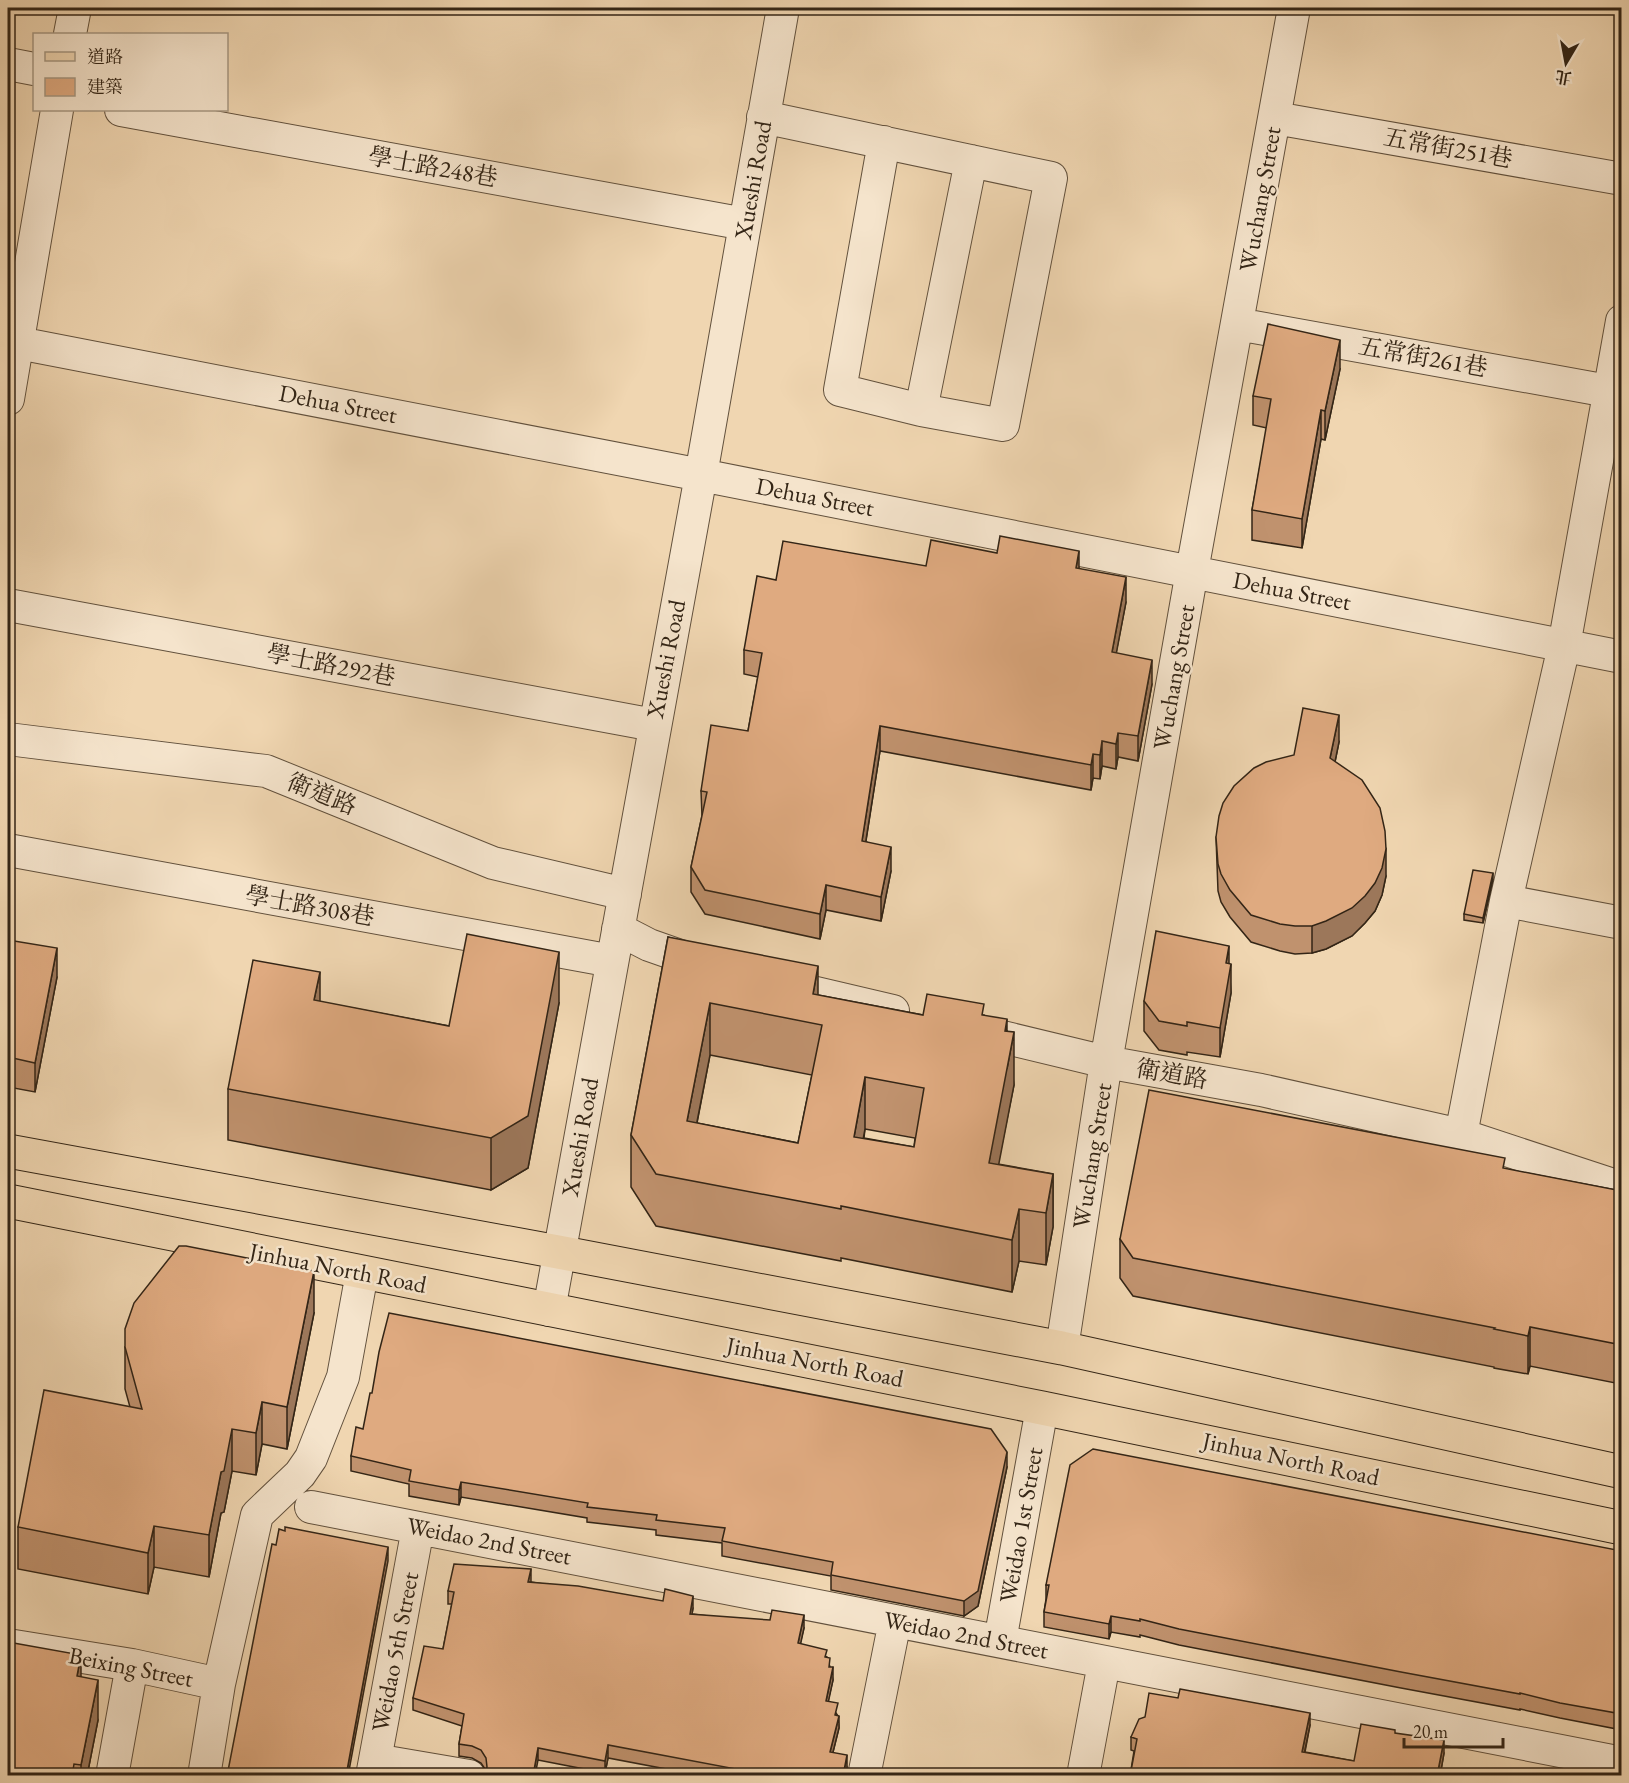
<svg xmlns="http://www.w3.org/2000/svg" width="1629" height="1783" font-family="'EB Garamond','Noto Serif TC',serif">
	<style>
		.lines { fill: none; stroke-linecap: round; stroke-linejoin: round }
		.minor-casing { stroke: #62513d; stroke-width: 34 }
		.major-casing { stroke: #332516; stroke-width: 35 }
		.minor { stroke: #f5e4cc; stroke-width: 32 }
		.major { stroke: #f0d6b1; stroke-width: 33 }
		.wall { fill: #c0926e; stroke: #332516; stroke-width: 1.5; fill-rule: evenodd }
		.shaded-wall { fill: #9c775a; stroke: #332516; stroke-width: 1.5 }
		.building { fill: #dfaa80; stroke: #332516; stroke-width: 1.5; fill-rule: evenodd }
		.labels { text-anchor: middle; stroke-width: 5; stroke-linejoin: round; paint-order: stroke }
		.street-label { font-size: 24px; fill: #332516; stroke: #f5e4cc }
	</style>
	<rect width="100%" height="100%" fill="#f0d6b1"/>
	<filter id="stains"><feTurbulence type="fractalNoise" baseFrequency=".00333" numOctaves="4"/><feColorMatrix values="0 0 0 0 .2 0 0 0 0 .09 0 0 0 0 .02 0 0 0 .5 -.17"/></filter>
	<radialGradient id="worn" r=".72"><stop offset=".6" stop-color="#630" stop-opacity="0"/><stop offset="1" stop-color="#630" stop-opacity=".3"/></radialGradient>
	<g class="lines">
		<defs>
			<path id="minor" d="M 70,34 L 75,8
				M 8,64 L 34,69
				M 121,110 L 745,224
				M 763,117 L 1051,178 L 1003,425 L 921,410 L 971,161
				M 1275,118 L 1622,179
				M 884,142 L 840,390 L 921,410
				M 1237,324 L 1608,391
				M 8,341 L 701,475 L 1622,657
				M 8,399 L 57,110
				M 8,605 L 654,725
				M 8,739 L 266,771 L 493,863 L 625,894
				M 8,850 L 612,961
				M 1506,901 L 1622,923
				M 618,929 L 649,945 L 706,965
				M 778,984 L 893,1011
				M 973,1030 L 1106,1062 L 1261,1090 L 1461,1135 L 1622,1188
				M 1461,1135 L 1506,901 L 1564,646 L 1622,321
				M 549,1310 L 701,475 L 783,8
				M 1062,1348 L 1106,1062 L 1192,571 L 1294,8
				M 311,1507 L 1622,1763
				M 1000,1641 L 1042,1408
				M 8,1645 L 132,1665 L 219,1684
				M 375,1760 L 469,1776
				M 112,1776 L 132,1665
				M 204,1776 L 219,1684 L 257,1515 L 300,1474 L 311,1458 L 343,1377 L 362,1273
				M 372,1776 L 418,1528
				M 864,1776 L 895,1621
				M 1083,1776 L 1104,1663"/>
			<path id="major" d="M 8,1151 L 558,1252 L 1062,1348 L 1622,1472
				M 8,1201 L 1042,1408 L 1622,1528"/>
		</defs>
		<use href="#minor" class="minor-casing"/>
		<use href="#major" class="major-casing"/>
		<use href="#minor" class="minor"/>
		<use href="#major" class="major"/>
	</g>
	<path class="wall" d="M 1340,369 L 1325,440 L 1321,439 L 1302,548 L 1252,540 L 1252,510 L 1267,428 L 1253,425 L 1253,396 Z
		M 926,566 L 1079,568 L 1126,602 L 1116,653 L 1152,684 L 1138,761 L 1118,757 L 1116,769 L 1102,766 L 1100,779 L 1093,778 L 1091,790 L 880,751 L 866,841 L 891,871 L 881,921 L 826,910 L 820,939 L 705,914 L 691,892 L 691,867 L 702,816 L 701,791 L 748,731 L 758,677 L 744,674 L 744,650 L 776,580 Z
		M 1339,742 L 1335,762 L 1386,876 L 1382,895 L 1375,911 L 1365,923 L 1352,936 L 1326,949 L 1312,953 L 1295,954 L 1280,951 L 1251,942 L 1230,917 L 1221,902 L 1218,891 L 1216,837 Z
		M 1493,879 L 1483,923 L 1464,920 L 1464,914 Z
		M 668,937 L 818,995 L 923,1015 L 984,1015 L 1007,1031 L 1014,1085 L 998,1164 L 1053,1174 L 1053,1227 L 1046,1265 L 1019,1261 L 1012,1292 L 841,1258 L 841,1261 L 656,1226 L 631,1187 L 631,1135 ZM 710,1055 L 812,1075 L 798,1143 L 697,1123 ZM 865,1129 L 915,1138 L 914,1147 L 864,1138 Z
		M 8,940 L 57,977 L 35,1092 L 8,1087 Z
		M 1229,964 L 1231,993 L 1220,1057 L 1187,1052 L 1187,1055 L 1159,1050 L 1144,1031 L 1144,1001 Z
		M 320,1002 L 449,1026 L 559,1003 L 528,1168 L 491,1190 L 228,1140 L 228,1089 Z
		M 1505,1169 L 1622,1191 L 1622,1393 L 1621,1393 L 1621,1384 L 1530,1366 L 1528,1374 L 1494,1368 L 1494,1367 L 1133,1296 L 1120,1278 L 1120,1239 Z
		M 314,1313 L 287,1449 L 262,1444 L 256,1475 L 232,1471 L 224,1512 L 221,1513 L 209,1577 L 154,1567 L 148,1594 L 18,1569 L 18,1527 L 130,1407 L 125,1389 L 125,1347 Z
		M 363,1429 L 1007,1467 L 978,1606 L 964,1616 L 831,1590 L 831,1576 L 722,1556 L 722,1543 L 656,1535 L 656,1530 L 587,1522 L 587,1518 L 461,1497 L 459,1505 L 409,1496 L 409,1484 L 351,1471 L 351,1456 Z
		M 1622,1551 L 1622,1730 L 1560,1718 L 1520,1709 L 1520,1710 L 1401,1688 L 1179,1645 L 1140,1635 L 1140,1637 L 1111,1632 L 1109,1639 L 1044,1627 L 1044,1612 L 1046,1599 L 1046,1585 Z
		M 531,1582 L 693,1608 L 692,1614 L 804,1628 L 800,1644 L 827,1657 L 830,1667 L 833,1680 L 828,1701 L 838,1716 L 839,1728 L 833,1752 L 847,1767 L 846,1776 L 703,1776 L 608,1758 L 605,1773 L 538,1760 L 485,1769 L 481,1763 L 472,1758 L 459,1756 L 459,1744 L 462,1726 L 413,1710 L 413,1698 L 443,1649 L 452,1604 L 448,1604 L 448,1591 Z
		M 81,1677 L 98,1720 L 87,1776 L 8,1776 Z
		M 1310,1725 L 1305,1752 L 1354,1761 L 1395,1733 L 1444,1753 L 1440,1776 L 1130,1776 L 1134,1751 L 1131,1750 L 1131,1737 Z"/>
	<path class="shaded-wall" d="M 1340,340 L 1340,369 L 1325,440 L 1325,411 Z
		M 1321,410 L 1321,439 L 1302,548 L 1302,519 Z
		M 1079,551 L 1079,576 L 1076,568 Z
		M 1126,577 L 1126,602 L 1112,676 L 1112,652 Z
		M 1152,660 L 1152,684 L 1138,761 L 1138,736 Z
		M 1339,715 L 1339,742 L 1330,786 L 1330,758 Z
		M 880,726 L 880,751 L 862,865 L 862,841 Z
		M 1118,733 L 1118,757 L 1116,769 L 1116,744 Z
		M 1102,741 L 1102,766 L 1100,779 L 1100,755 Z
		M 1093,754 L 1093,778 L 1091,790 L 1091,765 Z
		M 891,847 L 891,871 L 881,921 L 881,897 Z
		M 1386,849 L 1386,876 L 1382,895 L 1375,911 L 1365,923 L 1352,936 L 1326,949 L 1312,953 L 1312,926 Z
		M 1493,873 L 1493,879 L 1483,923 L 1483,918 Z
		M 826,885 L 826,910 L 820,939 L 820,914 Z
		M 1229,946 L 1229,972 L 1231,964 L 1231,993 L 1220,1057 L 1220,1028 L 1226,963 Z
		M 57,948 L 57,977 L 35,1092 L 35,1063 Z
		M 559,952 L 559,1003 L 528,1168 L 491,1190 L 491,1138 Z
		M 818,966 L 818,1018 L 813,994 Z
		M 320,972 L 320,1024 L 314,1000 Z
		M 710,1003 L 710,1055 L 687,1173 L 687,1121 Z
		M 1007,1019 L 1007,1069 L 1014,1032 L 1014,1085 L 989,1215 L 989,1163 Z
		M 865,1077 L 865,1129 L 854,1189 L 854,1137 Z
		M 1053,1174 L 1053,1227 L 1046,1265 L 1046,1213 Z
		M 1019,1209 L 1019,1261 L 1012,1292 L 1012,1240 Z
		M 314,1271 L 314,1313 L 287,1449 L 287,1407 Z
		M 1530,1327 L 1530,1366 L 1528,1374 L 1528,1336 Z
		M 262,1402 L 262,1444 L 256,1475 L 256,1433 Z
		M 232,1429 L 232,1471 L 224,1512 L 221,1513 L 209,1577 L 209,1535 L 221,1472 Z
		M 1007,1452 L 1007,1467 L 978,1606 L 964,1616 L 964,1601 Z
		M 461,1482 L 461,1497 L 459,1505 L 459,1490 Z
		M 154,1526 L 154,1567 L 148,1594 L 148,1553 Z
		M 388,1547 L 388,1561 L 348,1776 L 346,1776 Z
		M 531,1569 L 531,1582 L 528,1582 Z
		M 693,1596 L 693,1608 L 690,1626 L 690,1614 Z
		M 804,1615 L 804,1628 L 798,1656 L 798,1643 Z
		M 1111,1616 L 1111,1632 L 1109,1639 L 1109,1624 Z
		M 81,1655 L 81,1695 L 77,1676 Z
		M 833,1667 L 833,1680 L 826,1713 L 826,1701 Z
		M 98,1680 L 98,1720 L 87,1776 L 81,1776 L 81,1765 Z
		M 1310,1713 L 1310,1725 L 1302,1764 L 1302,1752 Z
		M 839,1716 L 839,1728 L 830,1764 L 830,1752 Z
		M 1444,1740 L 1444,1753 L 1440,1776 L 1437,1776 Z
		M 608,1745 L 608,1758 L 605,1773 L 605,1761 Z
		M 538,1748 L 538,1760 L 535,1776 L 533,1776 Z
		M 847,1755 L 847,1767 L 846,1776 L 843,1776 Z"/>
	<path class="building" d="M 1268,324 L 1340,340 L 1325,411 L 1321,410 L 1302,519 L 1252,510 L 1271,399 L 1253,396 Z
		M 1000,536 L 1079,551 L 1076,568 L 1126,577 L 1112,652 L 1152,660 L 1138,736 L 1118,733 L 1116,744 L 1102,741 L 1100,755 L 1093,754 L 1091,765 L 880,726 L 862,841 L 891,847 L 881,897 L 826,885 L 820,914 L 705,890 L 691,867 L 707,792 L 701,791 L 711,725 L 748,731 L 762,653 L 744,650 L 757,576 L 776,580 L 783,541 L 926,566 L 931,540 L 997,553 Z
		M 1303,708 L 1339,715 L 1330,758 L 1362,780 L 1380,808 L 1385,831 L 1386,849 L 1382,868 L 1375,883 L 1365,896 L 1352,908 L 1326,921 L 1312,926 L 1295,926 L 1280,924 L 1251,915 L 1230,890 L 1221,874 L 1218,864 L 1216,837 L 1219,816 L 1223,803 L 1234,786 L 1254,768 L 1266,762 L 1294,755 Z
		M 1473,870 L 1493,873 L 1483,918 L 1464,914 Z
		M 1156,931 L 1229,946 L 1226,963 L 1231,964 L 1220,1028 L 1187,1022 L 1187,1026 L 1159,1021 L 1144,1001 Z
		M 467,934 L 559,952 L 528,1116 L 491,1138 L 228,1089 L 253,960 L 320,972 L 314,1000 L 449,1026 Z
		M 668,937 L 818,966 L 813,994 L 923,1015 L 927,994 L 984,1004 L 982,1015 L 1007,1019 L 1005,1031 L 1014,1032 L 989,1163 L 1053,1174 L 1046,1213 L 1019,1209 L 1012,1240 L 841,1206 L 841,1209 L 656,1174 L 631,1135 ZM 710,1003 L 822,1025 L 798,1143 L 687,1121 ZM 865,1077 L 924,1088 L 914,1147 L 854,1137 Z
		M 8,940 L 57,948 L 35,1063 L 8,1057 Z
		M 1149,1090 L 1505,1158 L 1503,1168 L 1622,1191 L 1622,1345 L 1530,1327 L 1528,1336 L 1494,1329 L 1495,1328 L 1133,1258 L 1120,1239 Z
		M 179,1246 L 186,1246 L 314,1271 L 287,1407 L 262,1402 L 256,1433 L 232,1429 L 224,1471 L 221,1472 L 209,1535 L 154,1526 L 148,1553 L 18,1527 L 44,1390 L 142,1409 L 125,1347 L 125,1329 L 134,1303 Z
		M 389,1313 L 991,1429 L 1007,1452 L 978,1591 L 964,1601 L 831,1575 L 833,1562 L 722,1541 L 725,1528 L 656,1520 L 657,1515 L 587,1507 L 588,1503 L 461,1482 L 459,1490 L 409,1481 L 411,1470 L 351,1456 L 356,1427 L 363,1429 L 370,1393 L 372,1393 L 379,1352 Z
		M 1093,1449 L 1622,1551 L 1622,1714 L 1560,1703 L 1520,1693 L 1520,1694 L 1401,1672 L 1179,1629 L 1140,1619 L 1140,1621 L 1111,1616 L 1109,1624 L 1044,1612 L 1049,1585 L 1046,1585 L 1070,1465 Z
		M 285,1527 L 388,1547 L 346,1776 L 227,1776 L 272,1544 L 276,1545 L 279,1529 L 285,1531 Z
		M 454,1564 L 531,1569 L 528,1582 L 578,1586 L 663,1601 L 665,1589 L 693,1596 L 690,1614 L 770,1620 L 772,1610 L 804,1615 L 798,1643 L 827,1650 L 825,1657 L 830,1658 L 829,1667 L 833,1667 L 826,1701 L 838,1703 L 835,1715 L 839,1716 L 830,1752 L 847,1755 L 843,1776 L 735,1776 L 736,1769 L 608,1745 L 605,1761 L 538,1748 L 533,1776 L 482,1776 L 487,1767 L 486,1758 L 481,1750 L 472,1746 L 459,1744 L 464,1714 L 413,1698 L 424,1646 L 443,1649 L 454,1592 L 448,1591 Z
		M 8,1642 L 81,1655 L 77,1676 L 98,1680 L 81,1765 L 74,1764 L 72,1776 L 8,1776 Z
		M 1180,1689 L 1310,1713 L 1302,1752 L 1354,1761 L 1361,1724 L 1395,1730 L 1395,1733 L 1444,1740 L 1437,1776 L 1130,1776 L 1137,1739 L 1131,1737 L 1139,1719 L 1145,1717 L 1149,1693 L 1178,1698 Z"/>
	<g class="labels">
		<g class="street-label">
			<text transform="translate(1448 148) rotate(10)" y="8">五常街251巷</text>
			<text transform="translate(433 167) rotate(10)" y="8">學士路248巷</text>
			<text transform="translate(753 180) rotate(-80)" y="8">Xueshi Road</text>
			<text transform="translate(1260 199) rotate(-80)" y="8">Wuchang Street</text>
			<text transform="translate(1423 357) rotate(10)" y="8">五常街261巷</text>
			<text transform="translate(338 404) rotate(11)" y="8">Dehua Street</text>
			<text transform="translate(815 497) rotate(11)" y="8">Dehua Street</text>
			<text transform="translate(1292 591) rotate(11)" y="8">Dehua Street</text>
			<text transform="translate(666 659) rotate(-79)" y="8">Xueshi Road</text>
			<text transform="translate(331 665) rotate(11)" y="8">學士路292巷</text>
			<text transform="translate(1174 677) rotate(-80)" y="8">Wuchang Street</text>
			<text transform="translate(322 794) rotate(22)" y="8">衛道路</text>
			<text transform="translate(310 906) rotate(10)" y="8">學士路308巷</text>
			<text transform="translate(1172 1074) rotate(10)" y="8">衛道路</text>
			<text transform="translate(580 1137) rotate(-80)" y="8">Xueshi Road</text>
			<text transform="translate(1092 1156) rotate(-81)" y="8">Wuchang Street</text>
			<text transform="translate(338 1268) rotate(11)" y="8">Jinhua North Road</text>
			<text transform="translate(815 1362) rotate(11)" y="8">Jinhua North Road</text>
			<text transform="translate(1291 1459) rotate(12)" y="8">Jinhua North Road</text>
			<text transform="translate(1021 1525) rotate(-80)" y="8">Weidao 1st Street</text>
			<text transform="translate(489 1541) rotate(11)" y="8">Weidao 2nd Street</text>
			<text transform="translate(966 1635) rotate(11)" y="8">Weidao 2nd Street</text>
			<text transform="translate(395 1652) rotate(-79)" y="8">Weidao 5th Street</text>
			<text transform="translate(131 1667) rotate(11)" y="8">Beixing Street</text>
		</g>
	</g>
	<rect width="1629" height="1783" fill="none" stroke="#f0d6b1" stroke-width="30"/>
	<rect x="9" y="9" width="1611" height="1765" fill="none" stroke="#332516" stroke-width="3"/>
	<rect x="15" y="15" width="1599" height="1753" fill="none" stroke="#332516" stroke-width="1.5"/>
	<rect x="33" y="33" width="195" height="78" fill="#f5e4cc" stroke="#a79883" stroke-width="1.5"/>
	<rect x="45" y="52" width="30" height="9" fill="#f0d6b1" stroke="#a79883" stroke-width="1.5"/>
	<text x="87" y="63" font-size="18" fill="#332516">道路</text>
	<rect x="45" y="78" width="30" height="18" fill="#dfaa80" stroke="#a79883" stroke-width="1.5"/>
	<text x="87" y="93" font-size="18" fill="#332516">建築</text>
	<g transform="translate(1566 63) rotate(190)" stroke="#f5e4cc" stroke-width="4.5" paint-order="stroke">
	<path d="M0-4.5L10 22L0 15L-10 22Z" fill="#332516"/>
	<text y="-9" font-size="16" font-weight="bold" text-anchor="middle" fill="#332516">北</text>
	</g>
	<path d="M1404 1738v9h99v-9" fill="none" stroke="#332516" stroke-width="3"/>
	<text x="1413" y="1738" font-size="18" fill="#332516" stroke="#f5e4cc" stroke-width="4.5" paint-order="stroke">20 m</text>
	<rect width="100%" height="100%" filter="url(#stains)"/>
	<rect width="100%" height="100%" fill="url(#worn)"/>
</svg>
